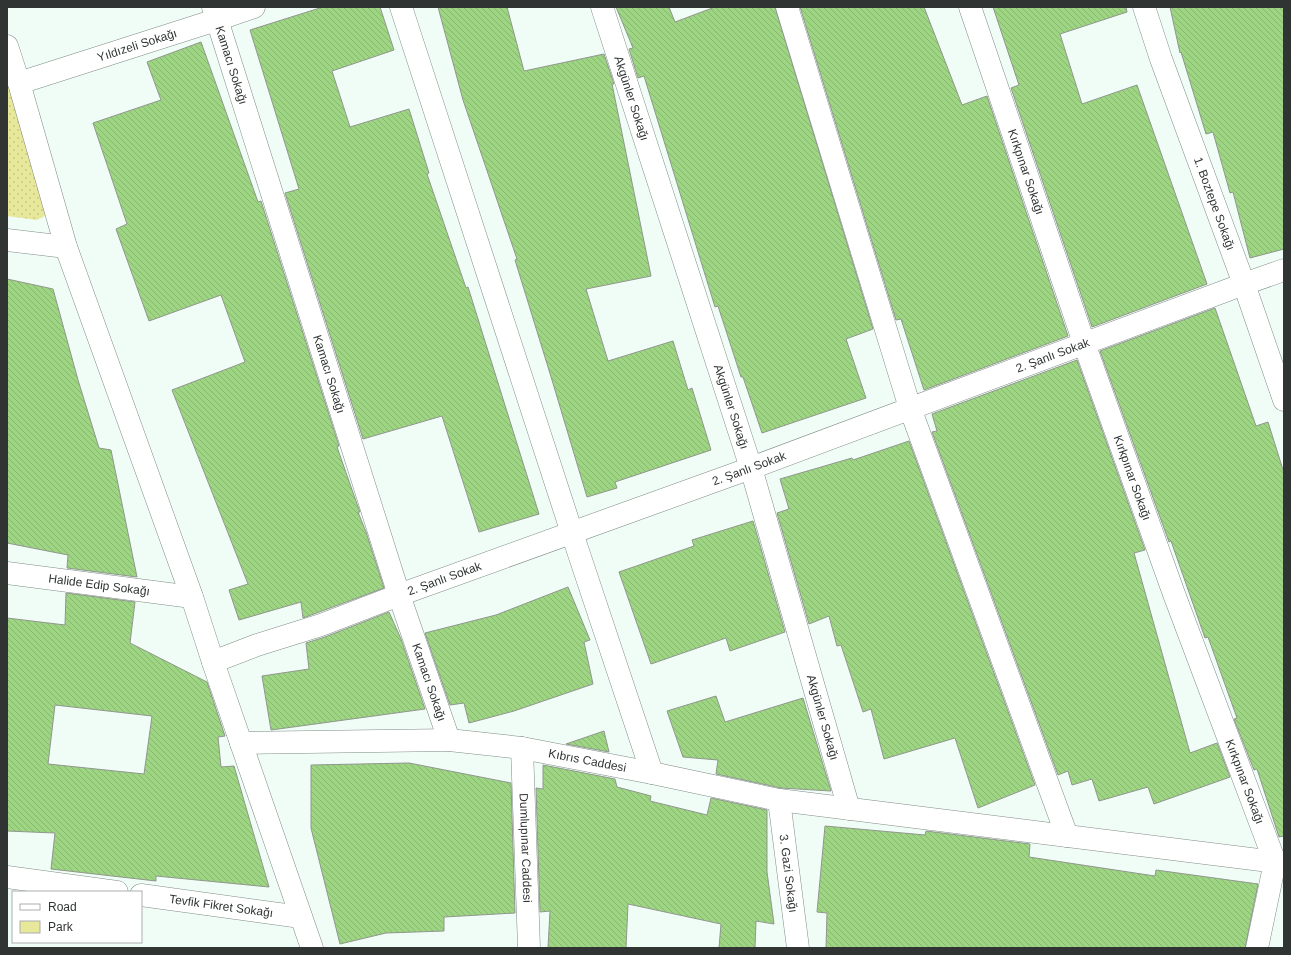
<svg xmlns="http://www.w3.org/2000/svg" width="1291" height="955" font-family="Helvetica,sans-serif">
	<style>
		.green { fill: url(#green-dots) }
		.building { fill: url(#building-back-hatch); stroke: #90978d; fill-rule: evenodd }
		.lines { fill: none; stroke-linecap: round; stroke-linejoin: round }
		.minor-casing { stroke: #818d87; stroke-width: 23 }
		.minor { stroke: #fff; stroke-width: 22 }
		.labels { text-anchor: middle; stroke-width: 4; stroke-linejoin: round; paint-order: stroke }
		.street-label { font-size: 12px; fill: #303533; stroke: #fff }
	</style>
	<defs>
		<pattern id="green-dots" width="8" height="8" patternUnits="userSpaceOnUse"><rect width="8" height="8" fill="#e8e89a"/><path d="M2 2h.1M6 6h.1" fill="none" stroke="#c7c885" stroke-width="1.8" stroke-linecap="round"/></pattern>
		<pattern id="building-back-hatch" width="6" height="6" patternUnits="userSpaceOnUse"><rect width="6" height="6" fill="#9dd582"/><path d="M-1 5l2 2M0 0l6 6M5-1l2 2" fill="none" stroke="#88b771"/></pattern>
	</defs>
	<rect width="100%" height="100%" fill="#f0fcf6"/>
	<path class="green" d="M 7,83 L 52,212 L 37,220 L 7,216 Z"/>
	<path class="building" d="M 323,7 L 380,7 L 394,50 L 332,71 L 350,127 L 409,109 L 429,173 L 427,174 L 466,288 L 468,287 L 539,514 L 479,532 L 442,416 L 363,439 L 285,193 L 299,189 L 250,30 Z
		M 438,7 L 507,7 L 524,71 L 604,54 L 614,84 L 612,84 L 651,276 L 586,289 L 608,361 L 673,341 L 688,390 L 692,388 L 711,450 L 615,482 L 617,488 L 587,497 L 552,380 L 515,260 L 517,259 L 463,100 Z
		M 616,7 L 669,7 L 675,22 L 715,7 L 775,7 L 873,329 L 846,339 L 866,398 L 762,433 L 743,377 L 741,377 L 718,306 L 715,307 L 644,76 L 638,78 L 629,49 L 633,48 Z
		M 800,7 L 924,7 L 962,105 L 987,96 L 1068,336 L 924,390 L 901,319 L 896,320 Z
		M 993,7 L 1126,7 L 1127,12 L 1060,34 L 1082,104 L 1137,85 L 1207,284 L 1092,327 L 1011,88 L 1019,85 Z
		M 1170,7 L 1284,7 L 1284,249 L 1250,258 L 1233,192 L 1230,193 L 1213,132 L 1206,134 L 1181,52 L 1180,53 Z
		M 201,42 L 258,202 L 261,201 L 339,446 L 337,447 L 357,504 L 360,512 L 358,512 L 366,532 L 384,588 L 303,618 L 301,602 L 239,620 L 229,590 L 248,584 L 172,390 L 245,362 L 221,295 L 149,321 L 116,229 L 127,224 L 93,123 L 161,100 L 147,62 Z
		M 7,279 L 53,289 L 78,380 L 99,448 L 111,450 L 137,577 L 67,568 L 68,555 L 7,543 Z
		M 1215,308 L 1256,426 L 1268,422 L 1284,473 L 1284,836 L 1279,837 L 1257,769 L 1254,770 L 1234,719 L 1237,718 L 1208,637 L 1205,638 L 1171,541 L 1169,542 L 1100,351 Z
		M 1077,360 L 1145,550 L 1134,553 L 1190,753 L 1217,743 L 1230,777 L 1154,804 L 1148,787 L 1099,801 L 1092,779 L 1072,785 L 1068,771 L 1058,775 L 932,432 L 937,431 L 932,414 Z
		M 909,441 L 1035,785 L 978,808 L 955,738 L 884,759 L 871,709 L 863,712 L 841,645 L 837,646 L 829,616 L 809,624 L 777,513 L 789,509 L 780,479 L 852,458 L 853,460 Z
		M 753,521 L 785,632 L 730,651 L 726,638 L 651,664 L 619,572 L 694,546 L 692,540 Z
		M 568,587 L 590,640 L 584,642 L 593,684 L 514,711 L 469,723 L 464,703 L 450,705 L 425,633 L 496,615 Z
		M 66,593 L 135,602 L 130,643 L 207,682 L 225,736 L 218,737 L 221,767 L 234,766 L 269,887 L 156,876 L 156,881 L 51,869 L 55,833 L 7,831 L 7,618 L 65,625 ZM 55,705 L 152,716 L 144,774 L 48,764 Z
		M 389,612 L 401,639 L 425,709 L 271,730 L 262,676 L 309,669 L 306,643 L 325,637 Z
		M 716,696 L 725,722 L 803,698 L 831,791 L 781,788 L 716,774 L 718,760 L 683,757 L 667,711 Z
		M 604,731 L 609,752 L 566,744 Z
		M 409,763 L 511,783 L 515,913 L 444,917 L 444,931 L 386,933 L 340,944 L 311,828 L 311,765 Z
		M 543,765 L 615,779 L 617,787 L 651,796 L 650,801 L 707,815 L 711,798 L 767,810 L 767,872 L 774,924 L 756,921 L 755,948 L 719,948 L 721,924 L 628,904 L 626,948 L 548,948 L 550,911 L 540,912 L 536,788 L 543,789 Z
		M 825,826 L 925,835 L 926,831 L 1030,844 L 1029,857 L 1155,876 L 1156,870 L 1258,884 L 1245,948 L 826,948 L 827,913 L 817,912 Z"/>
	<g class="lines">
		<defs>
			<g id="minor">
				<path id="s1" d="M 213,7 L 399,595 L 449,740"/>
				<path d="M 401,7 L 572,533 L 652,773"/>
				<path id="s2" d="M 602,7 L 751,468 L 849,809"/>
				<path d="M 787,7 L 910,408 L 1067,836"/>
				<path id="s3" d="M 970,7 L 1084,343 L 1174,594 L 1275,862 L 1257,948"/>
				<path id="s4" d="M 1144,7 L 1161,59 L 1244,284 L 1284,400"/>
				<path d="M 7,46 L 19,83 L 66,247 L 192,597 L 213,662 L 312,948"/>
				<path id="s5" d="M 19,83 L 216,20 L 254,7"/>
				<path d="M 7,240 L 66,247"/>
				<path id="s6" d="M 7,573 L 192,597"/>
				<path id="s7" d="M 213,662 L 257,645 L 321,625 L 399,595 L 751,468 L 1244,284 L 1284,270"/>
				<path id="s8" d="M 241,743 L 449,740 L 522,748 L 652,773 L 779,800 L 1284,863"/>
				<path id="s9" d="M 522,748 L 529,948"/>
				<path id="s10" d="M 779,800 L 798,948"/>
				<path d="M 7,877 L 117,892"/>
				<path id="s11" d="M 141,895 L 301,917"/>
			</g>
		</defs>
		<use href="#minor" class="minor-casing"/>
		<use href="#minor" class="minor"/>
	</g>
	<g class="labels">
		<g class="street-label">
			<text dy="4" stroke="none"><textPath href="#s5" startOffset="124">Yıldızeli Sokağı</textPath></text>
			<text dy="4" stroke="none"><textPath href="#s1" startOffset="61">Kamacı Sokağı</textPath></text>
			<text dy="4" stroke="none"><textPath href="#s2" startOffset="96">Akgünler Sokağı</textPath></text>
			<text dy="4" stroke="none"><textPath href="#s3" startOffset="174">Kırkpınar Sokağı</textPath></text>
			<text dy="4" stroke="none"><textPath href="#s4" startOffset="209">1. Boztepe Sokağı</textPath></text>
			<text dy="4" stroke="none"><textPath href="#s7" startOffset="894">2. Şanlı Sokak</textPath></text>
			<text dy="4" stroke="none"><textPath href="#s1" startOffset="385">Kamacı Sokağı</textPath></text>
			<text dy="4" stroke="none"><textPath href="#s2" startOffset="420">Akgünler Sokağı</textPath></text>
			<text dy="4" stroke="none"><textPath href="#s7" startOffset="570">2. Şanlı Sokak</textPath></text>
			<text dy="4" stroke="none"><textPath href="#s3" startOffset="498">Kırkpınar Sokağı</textPath></text>
			<text dy="4" stroke="none"><textPath href="#s7" startOffset="246">2. Şanlı Sokak</textPath></text>
			<text dy="4" stroke="none"><textPath href="#s6" startOffset="93">Halide Edip Sokağı</textPath></text>
			<text dy="4" stroke="none"><textPath href="#s1" startOffset="709">Kamacı Sokağı</textPath></text>
			<text dy="4" stroke="none"><textPath href="#s2" startOffset="744">Akgünler Sokağı</textPath></text>
			<text dy="4" stroke="none"><textPath href="#s8" startOffset="348">Kıbrıs Caddesi</textPath></text>
			<text dy="4" stroke="none"><textPath href="#s3" startOffset="822">Kırkpınar Sokağı</textPath></text>
			<text dy="4" stroke="none"><textPath href="#s9" startOffset="100">Dumlupınar Caddesi</textPath></text>
			<text dy="4" stroke="none"><textPath href="#s10" startOffset="74">3. Gazi Sokağı</textPath></text>
			<text dy="4" stroke="none"><textPath href="#s11" startOffset="81">Tevfik Fikret Sokağı</textPath></text>
		</g>
	</g>
	<rect width="1291" height="955" fill="none" stroke="#303533" stroke-width="16"/>
	<rect x="12" y="891" width="130" height="52" fill="#ffffff" stroke="#acaead"/>
	<rect x="20" y="904" width="20" height="6" fill="#ffffff" stroke="#acaead"/>
	<text x="48" y="911" font-size="12" fill="#303533">Road</text>
	<rect x="20" y="921" width="20" height="12" fill="#e8e89a" stroke="#acaead"/>
	<text x="48" y="931" font-size="12" fill="#303533">Park</text>
</svg>
